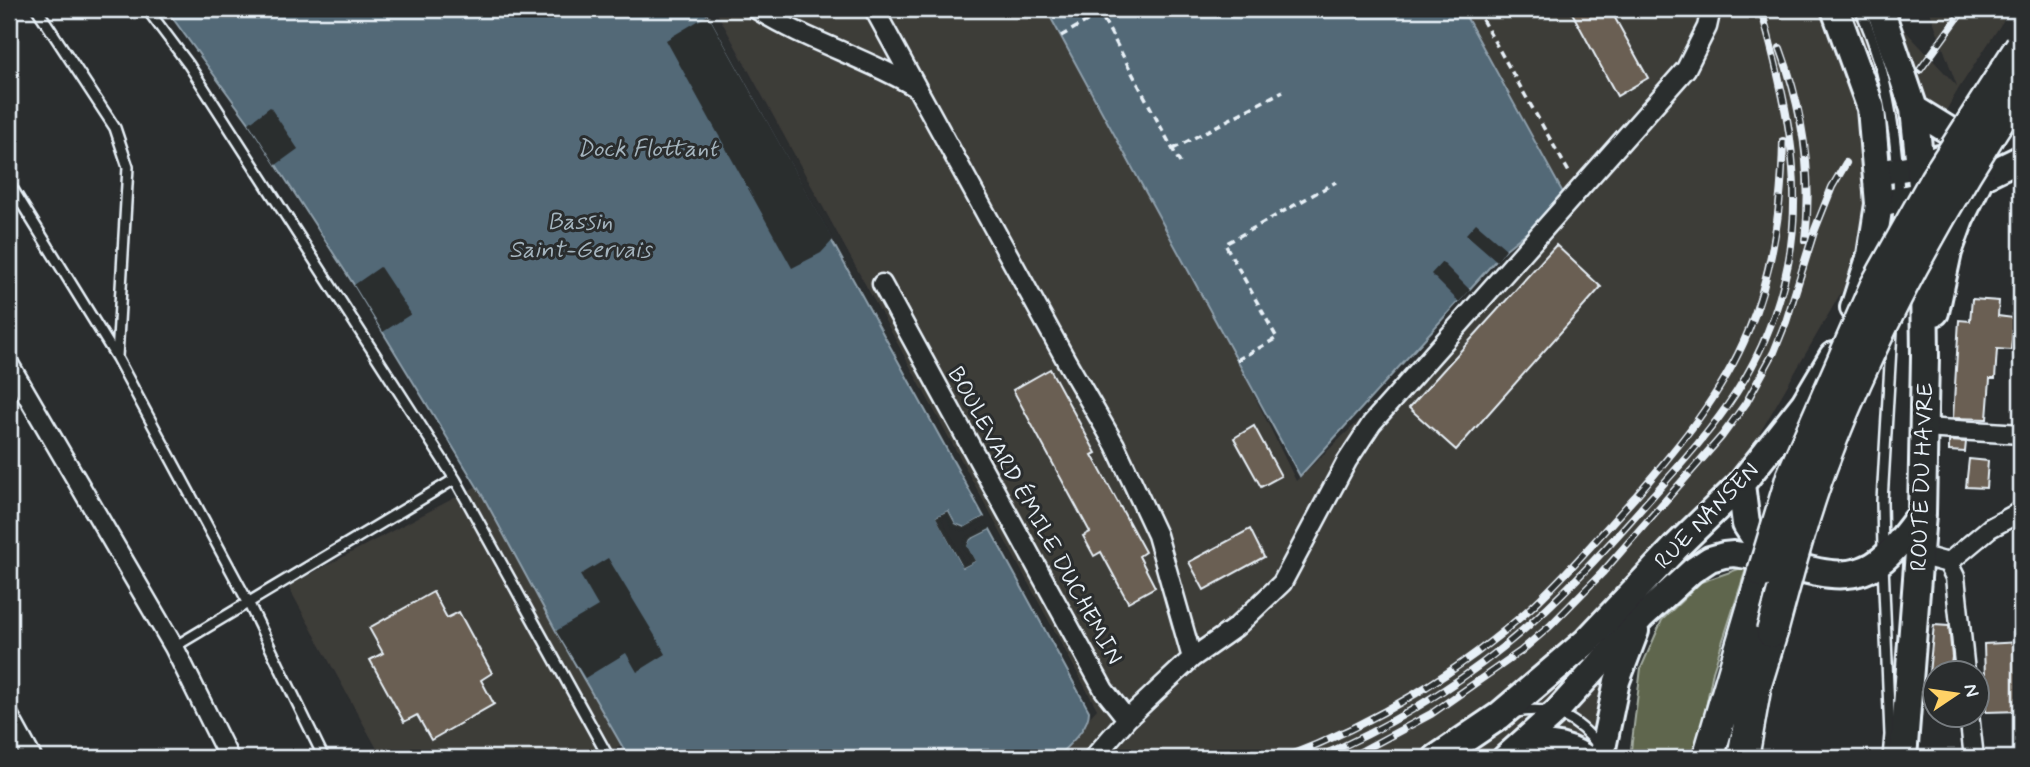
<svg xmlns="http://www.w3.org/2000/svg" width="2030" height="767" font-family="Mynerve,sans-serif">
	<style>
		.built { fill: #3e3c39 }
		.green { fill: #5f664d; stroke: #a4aca2; stroke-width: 2 }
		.water { fill: #526977; stroke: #8e9fab; stroke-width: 2 }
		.pier { fill: #2a2d2e }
		.building { fill: #6b5f52; stroke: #e8f1f8; stroke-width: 2 }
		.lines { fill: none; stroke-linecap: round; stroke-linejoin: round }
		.lane-casing { stroke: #e8f1f8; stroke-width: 14 }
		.street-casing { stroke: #e8f1f8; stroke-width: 23 }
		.secondary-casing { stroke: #e8f1f8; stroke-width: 30 }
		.primary-casing { stroke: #e8f1f8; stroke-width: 32 }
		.highway-casing { stroke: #e8f1f8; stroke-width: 35 }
		.path { stroke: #e8f1f8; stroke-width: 3.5; stroke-dasharray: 7 5; stroke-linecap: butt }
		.lane { stroke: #2a2d2e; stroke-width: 9 }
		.street { stroke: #2a2d2e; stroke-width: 18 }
		.secondary { stroke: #2a2d2e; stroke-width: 24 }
		.primary { stroke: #2a2d2e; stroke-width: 26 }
		.highway { stroke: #2a2d2e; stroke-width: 30 }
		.rail-casing { stroke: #e8f1f8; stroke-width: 8 }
		.rail { stroke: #2a2d2e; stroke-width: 5; stroke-dasharray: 16; stroke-linecap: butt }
		.highway-bridge-casing { stroke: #e8f1f8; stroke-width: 35; stroke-linecap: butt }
		.highway-bridge { stroke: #2a2d2e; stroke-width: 30 }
		.labels { text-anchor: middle; stroke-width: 6; stroke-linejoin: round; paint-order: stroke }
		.street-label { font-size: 23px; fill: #e8f1f8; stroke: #2a2d2e }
		.water-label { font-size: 24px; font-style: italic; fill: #a4b4be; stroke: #2a2d2e }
	</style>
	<rect width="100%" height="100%" fill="#2a2d2e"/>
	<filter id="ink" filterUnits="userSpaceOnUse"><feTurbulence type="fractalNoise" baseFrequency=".0143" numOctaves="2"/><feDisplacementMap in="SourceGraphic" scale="14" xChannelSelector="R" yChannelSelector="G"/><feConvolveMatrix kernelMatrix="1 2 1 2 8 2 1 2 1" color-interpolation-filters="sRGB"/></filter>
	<g filter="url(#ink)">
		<path class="built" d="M 715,9 L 1048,9 L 1237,360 L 1296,481 L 1571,217 L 1461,9 L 1885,9 L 1957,86 L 1929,9 L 2011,9 L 1959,88 L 1731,483 L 1610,689 L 1588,758 L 1053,758 L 1097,709 Z
			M 477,486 L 556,631 L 621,745 L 598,758 L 382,758 L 288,586 Z"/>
		<path class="green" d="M 1747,566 L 1713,671 L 1696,758 L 1630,758 L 1641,668 L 1662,620 L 1701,582 Z"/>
		<path class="water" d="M 166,9 L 704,9 L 984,517 L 965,528 L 955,524 L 948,511 L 937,517 L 963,567 L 974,561 L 966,546 L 970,539 L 990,529 L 1089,711 C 1089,729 1067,746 1056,758 L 629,758 L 556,631 L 484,498 L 354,285 L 249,123 Z
			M 1046,9 L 1462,9 L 1567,200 L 1506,249 L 1300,476 Z"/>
		<path class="pier" d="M 708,15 L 833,240 L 821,253 L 792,268 L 666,40 Z
			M 270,107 L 298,149 L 276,165 L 249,123 Z
			M 1476,223 L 1506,249 L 1497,261 L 1466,234 Z
			M 1442,262 L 1470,290 L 1459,302 L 1431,274 Z
			M 380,267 L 411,314 L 383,332 L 354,285 Z
			M 948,511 L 955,524 L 964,528 L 984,517 L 985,520 L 964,531 L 952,527 L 946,515 L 941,518 L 964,563 L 970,559 L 963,546 L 967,537 L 988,526 L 990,529 L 970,539 L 967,546 L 975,561 L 963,567 L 936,517 Z
			M 608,558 L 666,654 L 637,672 L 626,653 L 585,678 L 556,631 L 598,606 L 580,575 Z"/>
		<path class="building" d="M 1570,9 L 1610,9 L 1648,78 L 1617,96 Z
			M 1556,245 L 1601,287 L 1456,450 L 1409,408 Z
			M 1972,299 L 1999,301 L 1998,316 L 2014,318 L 2011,350 L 1997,349 L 1995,379 L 1990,379 L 1987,419 L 1953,418 L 1959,320 L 1970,321 Z
			M 1050,369 L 1096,453 L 1092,455 L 1145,552 L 1139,556 L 1155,587 L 1128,602 L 1101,552 L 1094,556 L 1083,536 L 1090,532 L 1013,390 Z
			M 1254,426 L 1281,476 L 1261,487 L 1234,438 Z
			M 1949,441 L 1966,442 L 1965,452 L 1949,451 Z
			M 1969,459 L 1988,461 L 1986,488 L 1966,487 Z
			M 1250,529 L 1264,557 L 1204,590 L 1189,562 Z
			M 433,592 L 447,618 L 459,612 L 492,673 L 481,680 L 494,704 L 431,740 L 417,715 L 404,722 L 370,660 L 383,653 L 369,628 Z
			M 1934,625 L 1949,626 L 1952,657 L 1950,673 L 1929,673 Z
			M 2021,642 L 2021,711 L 1986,712 L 1984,644 Z"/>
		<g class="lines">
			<defs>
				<path id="lane" d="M 37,9 L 115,128 L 128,167 L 117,357
					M 147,9 L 189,65 L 455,479 L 609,758
					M 1860,9 C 1888,70 1902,158 1898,225
					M 9,183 L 117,358 L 248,602 L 324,758
					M 1883,550 L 1882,501 L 1892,330
					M 1883,564 L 1890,735 L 1888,758
					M 174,647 L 455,479
					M 1516,712 C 1552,705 1578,718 1600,748"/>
				<path id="street" d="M 756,9 C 808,42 865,57 917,88 L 1067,362 L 1115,445 L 1157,535 L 1192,658
					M 874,9 L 917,88
					M 882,284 L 1104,690 L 1127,719
					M 9,364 L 174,647 L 229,758
					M 1924,428 L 2021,434
					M 1919,555 L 1948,563 L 1955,577 L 1965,672
					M 1948,563 L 1990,528 L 2016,514 L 2021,514
					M 1969,714 L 1974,758
					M 9,716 L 32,758
					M 1093,758 L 1127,719 L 1162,686 L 1192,658 L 1236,627 L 1282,583 L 1347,461 L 1372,423 L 1686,69 L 1707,27 L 1711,9"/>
				<path id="secondary" d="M 1877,173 L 1919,166 L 1939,158
					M 1879,204 L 1951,188 L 1980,178 L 2021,158
					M 1516,749 C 1544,743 1561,741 1586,758
					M 1505,758 L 1556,712 L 1642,617 L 1692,571 L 1710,559 L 1724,555 L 1734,554 L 1769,559
					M 1601,758 L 1617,681 L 1636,631"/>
				<path id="primary" d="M 1835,9 L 1871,108 L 1879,204 L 1871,255 L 1854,308
					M 1880,9 L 1914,109 L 1923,195 L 1925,356 L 1922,514 L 1903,758
					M 1914,109 L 1969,143
					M 1935,312 L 1948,252 L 1960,219 L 1980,178
					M 1741,484 L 1746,524 L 1769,559 C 1805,569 1850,588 1883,559 C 1898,547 1910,528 1922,514
					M 1437,758 L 1499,716 L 1586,642 L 1675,548 L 1741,484 L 1805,403 L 1833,356"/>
				<path id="highway" d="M 1708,758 L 1763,572
					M 1743,758 L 1756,684 L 1772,632"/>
			</defs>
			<use href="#lane" class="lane-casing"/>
			<use href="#street" class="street-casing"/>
			<use href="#secondary" class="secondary-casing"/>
			<use href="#primary" class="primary-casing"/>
			<use href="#highway" class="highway-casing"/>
			<path class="path" d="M 1098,9 L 1180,163
				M 1476,9 L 1570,174
				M 1061,36 L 1101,13
				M 1173,149 L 1283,91
				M 1237,360 L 1277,338 L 1225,244 L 1336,182"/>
			<use href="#lane" class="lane"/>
			<use href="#street" class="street"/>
			<use href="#secondary" class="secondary"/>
			<use href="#primary" class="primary"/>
			<use href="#highway" class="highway"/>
			<defs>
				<path id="rail" d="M 1780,48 C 1803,111 1813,173 1805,240
					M 1920,70 L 1964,9
					M 1283,758 C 1374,724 1462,671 1534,605 C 1570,571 1602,533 1635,497 C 1679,446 1722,395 1748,332 C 1773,271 1782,207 1783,141
					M 1317,758 C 1384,729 1446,693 1503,647 C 1556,604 1602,553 1648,501 C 1716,425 1767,369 1788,264 C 1805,178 1784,91 1761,9
					M 1349,758 L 1431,714 L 1521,651 L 1550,626 L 1602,573 L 1722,436 L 1746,403 L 1774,352 L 1786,322 L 1814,232 L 1832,187 L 1846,163"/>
			</defs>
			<use href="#rail" class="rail-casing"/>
			<use href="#rail" class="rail"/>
			<defs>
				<path id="highway-bridge" d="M 1763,572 L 1792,476 L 1875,287 L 1935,180 L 2021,46
					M 1772,632 C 1787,576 1802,519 1822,465 C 1872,330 1942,205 2021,86"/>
			</defs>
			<use href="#highway-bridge" class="highway-bridge-casing"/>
			<use href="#highway-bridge" class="highway-bridge"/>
		</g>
	</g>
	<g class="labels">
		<g class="street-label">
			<text transform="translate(1921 477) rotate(-88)" y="8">ROUTE DU HAVRE</text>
			<text transform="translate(1036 515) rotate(61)" y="8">BOULEVARD ÉMILE DUCHEMIN</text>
			<text transform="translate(1706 515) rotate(-46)" y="8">RUE NANSEN</text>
		</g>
		<g class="water-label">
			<text x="647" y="156">Dock Flottant</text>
			<text x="580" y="229">Bassin<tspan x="580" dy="28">Saint-Gervais</tspan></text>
		</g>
	</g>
	<rect width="2030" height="767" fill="none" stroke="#2a2d2e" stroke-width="35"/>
	<rect x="18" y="18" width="1995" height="732" fill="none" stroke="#e8f1f8" stroke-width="2.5" filter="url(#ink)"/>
	<g transform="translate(1956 694) rotate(77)"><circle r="33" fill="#2a2d2e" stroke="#767b7f" stroke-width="2"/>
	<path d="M0-5L12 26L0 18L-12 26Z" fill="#ffd166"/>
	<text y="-10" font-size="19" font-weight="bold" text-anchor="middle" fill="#e8f1f8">N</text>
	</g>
</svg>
